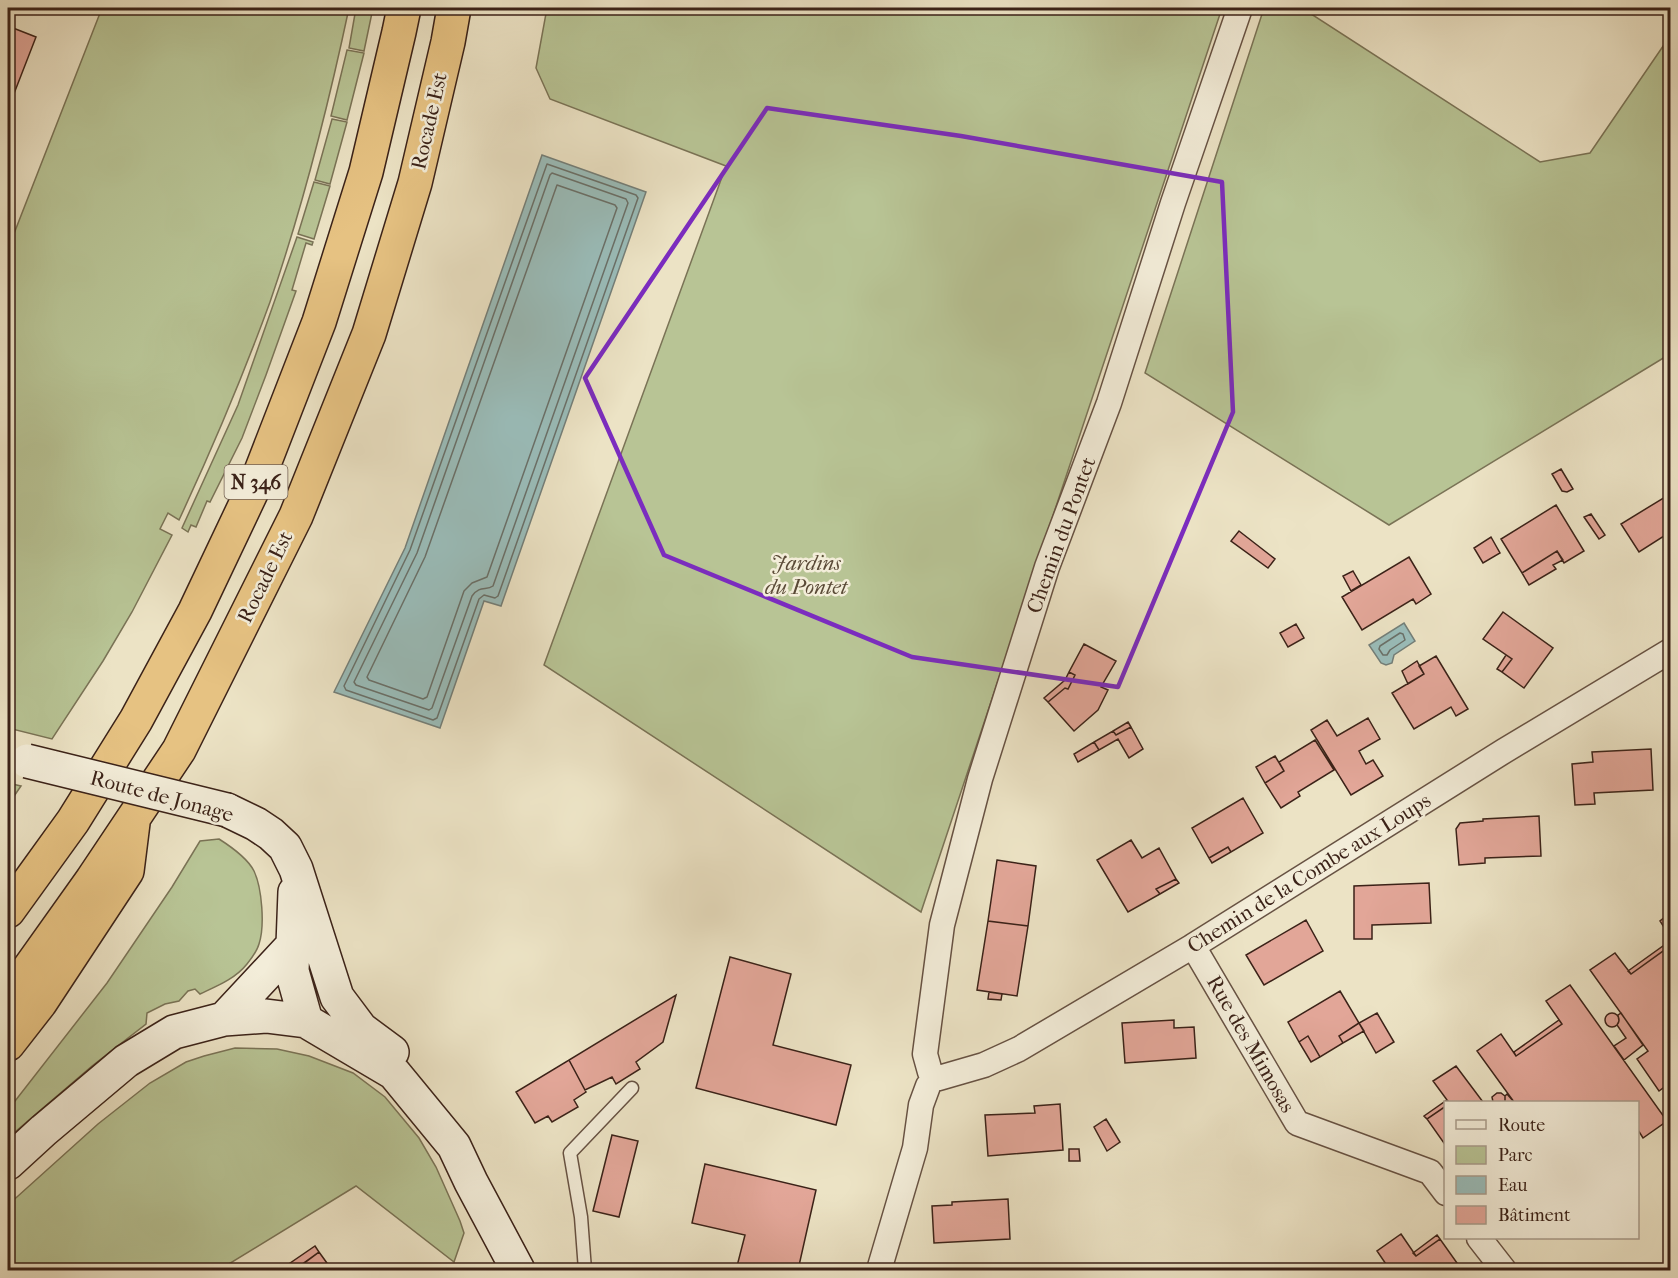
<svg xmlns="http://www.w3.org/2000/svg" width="1678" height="1278" font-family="'IM FELL French Canon',serif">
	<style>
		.green { fill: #b8c495; stroke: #7a7356; stroke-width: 1.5 }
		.water { fill: #9abdba; stroke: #747f79; stroke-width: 1.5 }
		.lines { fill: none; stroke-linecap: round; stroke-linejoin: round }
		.shore { stroke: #6a7069; stroke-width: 1.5 }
		.building { fill: #e2a698; stroke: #3b2218; stroke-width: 1.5 }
		.service-casing { stroke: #675243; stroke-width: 15 }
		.minor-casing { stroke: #675243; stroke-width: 27 }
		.secondary-casing { stroke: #3b2218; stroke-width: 36 }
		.trunk-casing { stroke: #3b2218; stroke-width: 36 }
		.service { stroke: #f3edd9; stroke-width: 12 }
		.minor { stroke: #f3edd9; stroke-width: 24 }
		.secondary { stroke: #f3edd9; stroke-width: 33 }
		.trunk { stroke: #e6c282; stroke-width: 33 }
		.secondary-bridge-casing { stroke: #3b2218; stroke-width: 36; stroke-linecap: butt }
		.secondary-bridge { stroke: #f3edd9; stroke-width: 33 }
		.marked { fill: none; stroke: #7b2cbf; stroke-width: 4.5; stroke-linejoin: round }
		.labels { text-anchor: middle; stroke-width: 5; stroke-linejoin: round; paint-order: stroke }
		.shield { fill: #f3edd9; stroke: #725f52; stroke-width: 1.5 }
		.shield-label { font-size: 20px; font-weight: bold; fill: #3b2218 }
		.street-label { font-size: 21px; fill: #3b2218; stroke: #f3edd9 }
		.park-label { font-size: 21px; font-style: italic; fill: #5a4a37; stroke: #f3edd9 }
	</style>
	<rect width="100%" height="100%" fill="#ece3c5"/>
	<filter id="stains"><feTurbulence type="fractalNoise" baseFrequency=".00333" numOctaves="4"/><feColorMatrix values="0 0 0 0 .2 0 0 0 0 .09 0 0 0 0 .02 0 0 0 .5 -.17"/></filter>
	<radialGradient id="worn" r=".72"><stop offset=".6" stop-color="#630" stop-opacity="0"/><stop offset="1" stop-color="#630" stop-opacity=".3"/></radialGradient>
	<path class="green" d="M 102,8 L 349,8 C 328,107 303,206 270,302 C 243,376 212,449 179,520 L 168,513 L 160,529 L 172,535 L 132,612 L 103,661 L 52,739 L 8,728 L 8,249 Z
		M 356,8 L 373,8 L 364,51 L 349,48 Z
		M 547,8 L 1222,8 L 921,912 L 544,665 L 726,166 L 550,99 L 536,68 Z
		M 1264,8 L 1302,8 L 1540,162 L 1590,153 L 1670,36 L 1670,354 L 1389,525 L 1145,373 Z
		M 347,50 L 364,53 L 347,120 L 331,116 Z
		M 332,119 L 347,122 L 330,184 L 315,180 Z
		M 314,182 L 330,186 L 314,239 L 298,234 Z
		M 297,237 L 313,242 L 312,245 L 306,243 L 292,290 L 296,291 L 266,375 L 242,438 L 210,502 L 207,501 L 196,527 L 191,525 L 188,532 L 182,528 L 238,405 Z
		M 8,783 L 21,786 L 8,805 Z
		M 219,839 C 230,846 248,859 254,871 C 262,888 265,926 259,944 C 257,951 251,959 247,964 C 235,979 217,986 200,994 L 195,989 L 188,991 L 179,1001 L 165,1004 L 147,1013 L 146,1024 L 92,1066 L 8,1138 L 8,1110 L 107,983 L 172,887 L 200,841 Z
		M 235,1048 L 277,1049 L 309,1056 L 353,1073 L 385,1097 L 419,1138 L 436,1167 L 460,1221 L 464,1233 L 454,1262 L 356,1186 L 219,1270 L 8,1270 L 8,1205 L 98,1124 L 150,1083 L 186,1062 L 204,1056 Z"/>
	<path class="water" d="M 542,155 L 646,192 L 501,606 L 484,601 L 440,728 L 334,692 L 405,548 Z
		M 1404,623 L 1415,641 L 1394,655 L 1392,663 L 1386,665 L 1381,663 L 1369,645 Z"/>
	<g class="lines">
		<path class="shore" d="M 547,164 L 636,195 L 638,198 L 498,596 L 495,598 L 484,595 L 479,599 L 437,718 L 433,720 L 346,690 L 344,686 L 410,550 Z
			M 552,173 L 626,199 L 628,203 L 493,586 C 486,591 480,585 472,596 L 432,708 L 429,710 L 356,685 L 354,682 L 417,553 L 550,175 Z
			M 557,185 L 615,205 L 617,208 L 487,577 L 472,583 L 464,591 L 427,697 L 423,699 L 369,680 L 367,677 L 425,557 Z
			M 1400,633 L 1403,634 L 1405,640 L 1390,650 L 1387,655 L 1383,655 L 1379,649 L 1380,646 Z"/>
	</g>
	<path class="building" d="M 8,26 L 36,37 L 8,109 Z
		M 1561,469 L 1573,489 L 1567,492 L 1562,491 L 1552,474 Z
		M 1670,494 L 1670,539 L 1667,534 L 1639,552 L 1621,524 Z
		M 1556,505 L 1584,551 L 1564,563 L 1557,551 L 1522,573 L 1501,539 Z
		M 1591,514 L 1605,535 L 1599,539 L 1584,517 Z
		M 1239,531 L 1275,559 L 1268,568 L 1231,541 Z
		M 1491,537 L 1500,553 L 1483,563 L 1474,548 Z
		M 1557,551 L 1563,560 L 1553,565 L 1556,569 L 1529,585 L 1522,573 Z
		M 1409,557 L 1431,594 L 1416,604 L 1413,599 L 1362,630 L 1342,597 Z
		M 1353,571 L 1361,585 L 1351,591 L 1343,576 Z
		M 1503,612 L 1553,648 L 1524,688 L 1502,672 L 1512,659 L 1483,639 Z
		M 1296,624 L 1304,638 L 1288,647 L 1280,633 Z
		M 1084,644 L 1116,661 L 1101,687 L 1108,690 L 1098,710 L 1074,731 L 1048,702 L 1065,688 L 1068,689 L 1075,675 L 1069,672 Z
		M 1506,655 L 1512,659 L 1502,672 L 1497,669 Z
		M 1436,656 L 1468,709 L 1456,716 L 1451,707 L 1414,729 L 1392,693 L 1424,674 L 1419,666 Z
		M 1417,661 L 1424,674 L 1408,684 L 1402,671 Z
		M 1069,672 L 1075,675 L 1068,689 L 1065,688 L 1048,702 L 1044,698 L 1065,680 Z
		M 1368,718 L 1380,739 L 1359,751 L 1366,764 L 1373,760 L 1383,776 L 1351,795 L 1311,730 L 1327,720 L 1337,736 Z
		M 1128,722 L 1131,727 L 1116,735 L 1113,731 Z
		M 1131,727 L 1143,749 L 1129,758 L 1118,739 L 1099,750 L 1094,742 L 1113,731 L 1116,735 Z
		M 1315,740 L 1334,770 L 1298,792 L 1300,796 L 1281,808 L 1265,783 L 1284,771 L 1279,762 Z
		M 1094,742 L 1099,750 L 1078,762 L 1074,754 Z
		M 1651,749 L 1653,790 L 1594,793 L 1595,804 L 1575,805 L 1572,764 L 1593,762 L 1592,752 Z
		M 1275,756 L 1284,771 L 1265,783 L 1256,767 Z
		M 1243,798 L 1263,833 L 1231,852 L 1228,847 L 1209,858 L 1192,828 Z
		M 1539,816 L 1541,856 L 1485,858 L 1485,863 L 1459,865 L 1456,829 L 1460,823 L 1483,821 L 1483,819 Z
		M 1131,840 L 1142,858 L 1159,848 L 1176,879 L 1156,889 L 1160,894 L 1128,912 L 1097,860 Z
		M 1228,847 L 1231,852 L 1212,863 L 1209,858 Z
		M 997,860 L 1036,866 L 1028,926 L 988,921 Z
		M 1176,879 L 1179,883 L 1160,894 L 1156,889 Z
		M 1429,883 L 1431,923 L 1372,925 L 1372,939 L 1354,939 L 1354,886 Z
		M 1670,913 L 1670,937 L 1660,921 Z
		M 1306,920 L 1323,951 L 1264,985 L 1246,955 Z
		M 988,921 L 1028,926 L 1017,996 L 977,990 Z
		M 1670,941 L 1670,946 L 1631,974 L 1628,971 Z
		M 1670,946 L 1670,1083 L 1668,1079 L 1665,1081 L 1667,1085 L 1659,1091 L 1637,1059 L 1648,1051 L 1590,970 L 1615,953 L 1631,974 Z
		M 730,957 L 791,974 L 773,1045 L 851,1065 L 836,1125 L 696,1088 Z
		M 1570,985 L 1667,1121 L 1643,1138 L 1638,1130 L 1638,1102 L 1514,1102 L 1477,1051 L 1501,1034 L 1516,1056 L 1562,1024 L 1546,1001 Z
		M 1340,991 L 1359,1023 L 1339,1036 L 1343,1043 L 1320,1057 L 1308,1036 L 1299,1042 L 1288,1022 Z
		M 989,992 L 1002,994 L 1001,1000 L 988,999 Z
		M 676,995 L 663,1042 L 636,1062 L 640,1069 L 616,1084 L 612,1077 L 585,1090 L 569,1060 Z
		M 1377,1013 L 1394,1042 L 1376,1053 L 1359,1023 Z
		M 1621,1013 L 1643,1045 L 1624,1060 L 1614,1046 L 1626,1038 L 1617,1025 L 1619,1021 L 1618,1015 Z
		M1605 1020a7 7 0 1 1 14 0a7 7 0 1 1-14 0Z
		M 1174,1020 L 1174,1028 L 1194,1027 L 1196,1058 L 1125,1063 L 1122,1023 Z
		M 1559,1020 L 1562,1024 L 1516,1056 L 1514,1052 Z
		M 1359,1023 L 1364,1031 L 1343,1043 L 1339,1036 Z
		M 1308,1036 L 1320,1057 L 1311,1062 L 1299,1042 Z
		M 569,1060 L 586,1092 L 574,1100 L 578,1107 L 552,1122 L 548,1116 L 535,1123 L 516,1092 Z
		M 1456,1066 L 1483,1102 L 1449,1102 L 1447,1100 L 1433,1081 Z
		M 1497,1093 L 1501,1093 L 1505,1096 L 1505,1102 L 1493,1102 L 1492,1097 Z
		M 1507,1094 L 1514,1102 L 1505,1102 L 1505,1096 Z
		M 1447,1100 L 1449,1102 L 1446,1102 L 1446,1106 L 1427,1119 L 1424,1116 Z
		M 1060,1104 L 1063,1150 L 988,1156 L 985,1115 L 1035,1113 L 1034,1106 Z
		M 1446,1106 L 1446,1146 L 1427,1119 Z
		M 1106,1119 L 1120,1142 L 1107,1151 L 1094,1127 Z
		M 612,1135 L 638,1141 L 619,1217 L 593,1211 Z
		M 1069,1149 L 1079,1149 L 1080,1161 L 1069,1161 Z
		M 705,1164 L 816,1190 L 798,1270 L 736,1270 L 745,1235 L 692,1223 Z
		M 1008,1199 L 1010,1239 L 934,1243 L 932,1206 L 952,1205 L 952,1202 Z
		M 1401,1234 L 1416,1256 L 1440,1239 L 1462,1270 L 1390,1270 L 1377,1251 Z
		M 1437,1235 L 1440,1239 L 1416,1256 L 1413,1253 Z
		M 315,1246 L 319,1252 L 295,1270 L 280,1270 Z
		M 319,1252 L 332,1270 L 294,1270 Z"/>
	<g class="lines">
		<defs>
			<path id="service" d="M 585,1270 L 581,1217 L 570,1153 L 632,1088"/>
			<path id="minor" d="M 1193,946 L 1297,1123 L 1430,1172 L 1446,1193
				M 930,1072 L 925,1054 L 942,925 L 980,779 L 1047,567 L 1109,403 L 1173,203 L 1240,8
				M 939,1078 L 984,1065 L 1019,1049 L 1193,946 L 1504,751 L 1670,651
				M 1479,1238 L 1504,1270
				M 879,1270 L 915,1148 L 921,1105 L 928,1086"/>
			<path id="secondary" d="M 227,810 L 256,824 L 271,834 L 285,847 L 296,869 L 337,997 L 361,1029 L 392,1052
				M 295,892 L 292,971 L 306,1021
				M 224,1019 L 293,945
				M 8,1163 L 44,1130 L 126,1061 L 174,1032 L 224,1019 L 266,1016 L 306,1021 L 394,1073 L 454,1146 L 471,1182 L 518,1270"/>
			<path id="trunk" d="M 8,911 L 73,821 L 136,720 L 195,611 L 260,474 L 319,322 L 366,172 L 399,32 L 404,8
				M 8,998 L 92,880 L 179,750 L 296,516 L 369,334 L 415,183 L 448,42 L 454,8
				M 8,1044 L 40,1003 L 127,871 L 133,823"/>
		</defs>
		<use href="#service" class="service-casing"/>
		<use href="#minor" class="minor-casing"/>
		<use href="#secondary" class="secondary-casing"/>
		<use href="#trunk" class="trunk-casing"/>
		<use href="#service" class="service"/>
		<use href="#minor" class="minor"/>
		<use href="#secondary" class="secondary"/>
		<use href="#trunk" class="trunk"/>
		<defs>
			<path id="secondary-bridge" d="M 27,761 L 227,810"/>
		</defs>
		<use href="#secondary-bridge" class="secondary-bridge-casing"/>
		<use href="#secondary-bridge" class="secondary-bridge"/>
	</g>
	<path class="marked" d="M 767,108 L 961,136 L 1222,182 L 1233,412 L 1118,687 L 912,657 L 664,555 L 585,378 Z"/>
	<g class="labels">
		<rect class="shield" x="224.5" y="465" width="63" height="34" rx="4.5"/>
		<g class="shield-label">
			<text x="256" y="489">N 346</text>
		</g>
		<g class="street-label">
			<text transform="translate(429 121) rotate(-77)" y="7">Rocade Est</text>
			<text transform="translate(1061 535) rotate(-70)" y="7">Chemin du Pontet</text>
			<text transform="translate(265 577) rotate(-64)" y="7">Rocade Est</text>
			<text transform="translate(162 796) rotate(15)" y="7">Route de Jonage</text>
			<text transform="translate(1309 873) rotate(-32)" y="7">Chemin de la Combe aux Loups</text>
			<text transform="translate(1251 1044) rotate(60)" y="7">Rue des Mimosas</text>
		</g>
		<g class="park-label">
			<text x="806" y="570">Jardins<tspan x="806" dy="24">du Pontet</tspan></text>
		</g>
	</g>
	<rect width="1678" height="1278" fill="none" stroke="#ece3c5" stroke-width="30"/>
	<rect x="9" y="9" width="1660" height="1260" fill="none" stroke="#3b2218" stroke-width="3"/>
	<rect x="15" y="15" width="1648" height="1248" fill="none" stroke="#3b2218" stroke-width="1.5"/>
	<rect x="1444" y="1101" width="195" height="138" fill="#f3edd9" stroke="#a99c8c" stroke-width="1.5"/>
	<rect x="1456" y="1120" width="30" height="9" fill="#f3edd9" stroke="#a99c8c" stroke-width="1.5"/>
	<text x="1498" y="1131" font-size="18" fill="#3b2218">Route</text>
	<rect x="1456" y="1146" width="30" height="18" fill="#b8c495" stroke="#a99c8c" stroke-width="1.5"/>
	<text x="1498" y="1161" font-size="18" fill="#3b2218">Parc</text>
	<rect x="1456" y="1176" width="30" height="18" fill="#9abdba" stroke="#a99c8c" stroke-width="1.5"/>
	<text x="1498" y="1191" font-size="18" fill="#3b2218">Eau</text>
	<rect x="1456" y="1206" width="30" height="18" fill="#e2a698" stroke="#a99c8c" stroke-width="1.5"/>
	<text x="1498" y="1221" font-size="18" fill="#3b2218">Bâtiment</text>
	<rect width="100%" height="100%" filter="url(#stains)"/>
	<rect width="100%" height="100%" fill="url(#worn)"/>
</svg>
